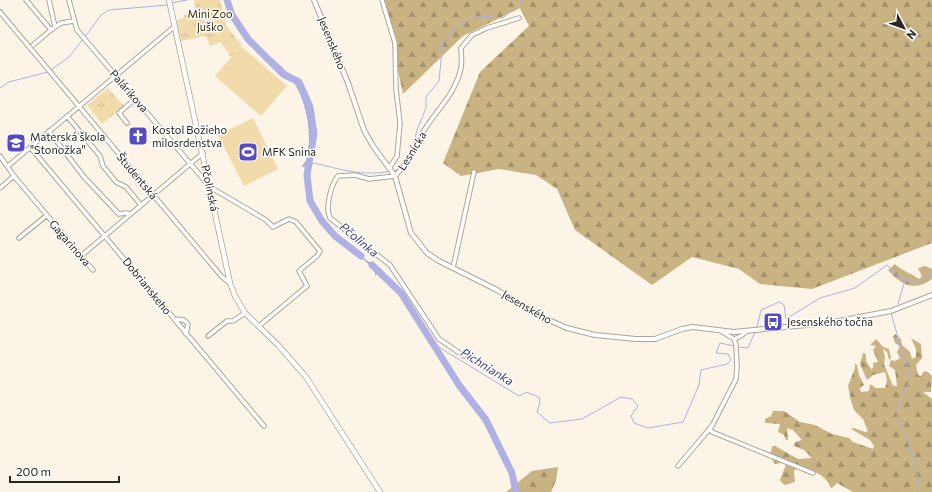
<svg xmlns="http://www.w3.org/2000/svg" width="932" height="492" font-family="Commissioner,sans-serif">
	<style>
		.grass { fill: #f2dbab }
		.forest { fill: url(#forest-firs) }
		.park { fill: url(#park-tufts) }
		.water { fill: url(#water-rules) }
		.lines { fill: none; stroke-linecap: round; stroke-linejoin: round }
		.stream { stroke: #aeb1e2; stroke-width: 1 }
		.river { stroke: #aeb1e2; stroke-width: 7 }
		.minor-casing { stroke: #aba597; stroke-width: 5.5 }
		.tertiary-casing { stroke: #aba597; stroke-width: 6 }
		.secondary-casing { stroke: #aba597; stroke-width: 6 }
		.minor { stroke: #fff; stroke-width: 3.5 }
		.tertiary { stroke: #fff; stroke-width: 4 }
		.secondary { stroke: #fff; stroke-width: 4.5 }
		.labels { text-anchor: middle; stroke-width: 3; stroke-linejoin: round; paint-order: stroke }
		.park-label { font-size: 11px; fill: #3e2d04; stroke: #fff }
		.street-label { font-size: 11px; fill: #292721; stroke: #fff }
		.poi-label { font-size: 11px; fill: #292721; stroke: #fff; text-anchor: start }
		.water-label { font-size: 12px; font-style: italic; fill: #41407d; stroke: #fff }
	</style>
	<defs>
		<pattern id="forest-firs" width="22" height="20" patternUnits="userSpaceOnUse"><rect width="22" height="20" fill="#cab383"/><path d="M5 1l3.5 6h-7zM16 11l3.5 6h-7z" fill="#a4926b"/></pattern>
		<pattern id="park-tufts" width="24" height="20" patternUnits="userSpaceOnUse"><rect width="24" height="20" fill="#f2dbab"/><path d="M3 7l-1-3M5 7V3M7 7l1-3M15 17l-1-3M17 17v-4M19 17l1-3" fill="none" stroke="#d0bc93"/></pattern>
		<pattern id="water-rules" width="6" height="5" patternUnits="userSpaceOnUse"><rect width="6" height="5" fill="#aeb1e2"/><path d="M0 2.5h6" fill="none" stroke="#8e90b7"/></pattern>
	</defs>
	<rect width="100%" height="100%" fill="#fcf5e7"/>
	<path class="grass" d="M 241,46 L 287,86 L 261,116 L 215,76 Z
		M 253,118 L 278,169 L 244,186 L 218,135 Z"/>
	<path class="forest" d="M 383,0 L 932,0 L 932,243 L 812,289 L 760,284 L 739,269 L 692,257 L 652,285 L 575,230 L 557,189 L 536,175 L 499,169 L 461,176 L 443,163 L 480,72 L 529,26 L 520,8 L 463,36 L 403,94 Z
		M 895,264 C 902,271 911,273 919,279 L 922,276 L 918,268 L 925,266 L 932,269 L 932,279 C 914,292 901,285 888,270 Z
		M 895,334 L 901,339 L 902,345 L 910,352 L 912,359 L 916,357 L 916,349 L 911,338 L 921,344 L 922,358 L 916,365 L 918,375 L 921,376 L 924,371 L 928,372 L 932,376 L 931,392 L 923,392 L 932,399 L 932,492 L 853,492 L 837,483 L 833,487 L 831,488 C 826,475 811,468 797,468 L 794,471 L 795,482 L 785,485 L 782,483 L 780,480 L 787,462 L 775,464 L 770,456 L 772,447 L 775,446 L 798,459 L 812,458 L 804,450 L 794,446 L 795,442 L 802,440 L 793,430 L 787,428 L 788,440 L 786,440 L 784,435 L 778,432 L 780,424 L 765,423 L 765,419 L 771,416 L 773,411 L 784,411 L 800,422 L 815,425 L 832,434 L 849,438 L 853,442 L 873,449 L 874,446 L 870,440 L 851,429 L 854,428 L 865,432 L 868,431 L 863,419 L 854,410 L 851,401 L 848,386 L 855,368 L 855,363 L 857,365 L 859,375 L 864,385 L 860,388 L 861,392 L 869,391 L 870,384 L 876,388 L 885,388 L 887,381 L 885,372 L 873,375 L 867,380 L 860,364 L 863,353 L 866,354 L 866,361 L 871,369 L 873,368 L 873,363 L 878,362 L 873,350 L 876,346 L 870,345 L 876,339 L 883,347 L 889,349 L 891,358 L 889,360 L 887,352 L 883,349 L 885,357 L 884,364 L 893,386 L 897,386 L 895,370 L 889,366 L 891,360 L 895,361 L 900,358 L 897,352 L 900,346 L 895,343 L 893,337 Z
		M 558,467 L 556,481 L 551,492 L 506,492 L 532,471 Z"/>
	<path class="park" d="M 194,0 L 220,0 L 227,27 L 242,45 L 231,57 L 221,42 L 210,46 L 206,36 L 181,41 L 177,20 L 184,18 L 184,15 L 196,14 Z
		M 108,88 L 124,106 L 102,124 L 87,105 Z"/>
	<path class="water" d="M 225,0 L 229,0 C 241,44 260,44 287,72 C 301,87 312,114 311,135 C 311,144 309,153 308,162 L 312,166 L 309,167 C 309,176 307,186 308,195 C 312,229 354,247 376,268 L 382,268 L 375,276 L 375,270 C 338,234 303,228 306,167 L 302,167 C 303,163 306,162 307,159 C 313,133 306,91 285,72 C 256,46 239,40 225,0 Z"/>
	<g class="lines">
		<path class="stream" d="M 171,3 L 187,0
			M 85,37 L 101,15 L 109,10 L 168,5
			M 51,70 L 69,57 L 83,39
			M 0,88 L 9,82 L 48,72
			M 407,157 L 413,146 L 417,130 L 426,108 L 426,97 L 439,81 L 443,41 L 454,29 L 466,20 L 480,16 L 503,18 L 523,0
			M 310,165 L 314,163 C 339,169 364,177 391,171
			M 394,171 L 397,170 L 405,161
			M 898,304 L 905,280
			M 891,313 L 898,337 L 899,345 L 906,360 L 910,382 L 899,404 L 897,416 L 901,430 L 908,440 L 917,473 L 920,492
			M 893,313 L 899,310
			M 757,327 L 761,310 L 779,302 L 784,305 L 786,319 L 820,298 L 855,288 L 887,265 L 900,278 L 917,283 L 932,274
			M 432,343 L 519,396 L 526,392 L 539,397 L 540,403 L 537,412 L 550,423 L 582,419 L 621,397 L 632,399 L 638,406 L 631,416 L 634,423 L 648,428 L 683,422 L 699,385 L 701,370 L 727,364 L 731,360 L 728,354 L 716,353 L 720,343 L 734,346
			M 737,347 L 748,348 L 755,332"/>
		<path class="river" d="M 227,0 L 232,15 L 248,39 L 283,74 L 299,82 L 310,107 L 314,134 L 307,175 L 310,201 L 322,221 L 335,236 L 361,256
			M 372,265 L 401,293 L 459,385 L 486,420 L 512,473 L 516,492"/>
		<defs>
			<path id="minor" d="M 26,0 L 51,30 L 55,27 L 49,0
				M 69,0 L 77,30 L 210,187 L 266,220 L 273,227 L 289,219 L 296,222 L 320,251 L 317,256 L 299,271 L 307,286 L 259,326
				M 382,0 L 395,43 L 396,89 L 400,123 L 397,156 L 390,167
				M 0,12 L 222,277 L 230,283
				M 55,27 L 61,23 L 74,21
				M 33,45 L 51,30
				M 67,116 L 100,156 L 103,166 L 116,182 L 126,187 L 141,205
				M 127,123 L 119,113 L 135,99
				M 49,131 L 84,177 L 119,214 L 126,213 L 130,214
				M 30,147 L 264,426
				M 0,156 L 14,176 L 93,270
				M 8,166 L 175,26
				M 0,188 L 14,176
				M 19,238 L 46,216
				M 81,256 L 203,153
				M 453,268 L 474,172
				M 174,319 L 184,320 L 188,324 L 186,334
				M 208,336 L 227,321 L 233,321 L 245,313
				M 734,339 L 741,336 L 747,331
				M 464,356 L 439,339 L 390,265 L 330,218 C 325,208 331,184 338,176 L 355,175 L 369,179 L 395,176 C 408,163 414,148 423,132 C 435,112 454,95 460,72 C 463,64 461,56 461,48 L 472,35 L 487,28 L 519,18
				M 709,429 L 712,432 L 813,473
				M 678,466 L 712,426 L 736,379 L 737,367 L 736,345 L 734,339 L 721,331"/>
			<path id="tertiary" d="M 314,0 L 348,83 L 364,130 L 373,146 L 395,176 L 411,233 L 427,253 L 439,261 L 497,290 L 542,317 L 567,328 L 595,335 L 636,339 L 655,339 L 682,329 L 693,327 L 734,332 L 828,323 L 891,311 L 932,295"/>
			<path id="secondary" d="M 169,0 L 230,283 L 235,296 L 245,313 L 279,346 L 306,377 L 380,492"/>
		</defs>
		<use href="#minor" class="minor-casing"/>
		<use href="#tertiary" class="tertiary-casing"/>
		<use href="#secondary" class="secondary-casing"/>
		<use href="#minor" class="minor"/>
		<use href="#tertiary" class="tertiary"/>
		<use href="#secondary" class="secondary"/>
	</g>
	<defs>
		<symbol id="church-square" viewBox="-11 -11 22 22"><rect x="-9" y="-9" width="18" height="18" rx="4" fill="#554bc2" stroke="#fff"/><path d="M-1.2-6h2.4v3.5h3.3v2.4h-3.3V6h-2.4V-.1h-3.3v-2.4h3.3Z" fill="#fff"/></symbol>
		<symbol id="school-square" viewBox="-11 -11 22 22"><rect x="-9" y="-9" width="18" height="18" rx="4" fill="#554bc2" stroke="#fff"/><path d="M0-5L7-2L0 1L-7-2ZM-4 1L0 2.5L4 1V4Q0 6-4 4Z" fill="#fff"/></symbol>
		<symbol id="stadium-square" viewBox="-11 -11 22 22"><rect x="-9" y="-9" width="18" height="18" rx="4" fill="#554bc2" stroke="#fff"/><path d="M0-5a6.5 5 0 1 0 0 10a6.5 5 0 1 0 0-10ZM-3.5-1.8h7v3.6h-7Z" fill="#fff"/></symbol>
		<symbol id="bus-square" viewBox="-11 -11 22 22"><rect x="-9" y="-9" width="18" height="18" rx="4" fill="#554bc2" stroke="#fff"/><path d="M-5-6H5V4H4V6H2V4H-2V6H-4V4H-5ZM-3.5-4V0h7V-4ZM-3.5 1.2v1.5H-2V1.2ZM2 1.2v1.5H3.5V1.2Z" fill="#fff"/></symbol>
	</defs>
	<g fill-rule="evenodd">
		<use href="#church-square" x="127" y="125" width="22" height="22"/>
		<use href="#school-square" x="5" y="132" width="22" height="22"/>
		<use href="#stadium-square" x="237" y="141" width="22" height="22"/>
		<use href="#bus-square" x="762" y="311" width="22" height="22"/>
	</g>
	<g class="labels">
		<g class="park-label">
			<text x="210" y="18">Mini Zoo<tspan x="210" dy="13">Juško</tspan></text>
		</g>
		<g class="street-label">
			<text transform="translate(332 43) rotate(68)" y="4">Jesenského</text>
			<text transform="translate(129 91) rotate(49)" y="4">Palárikova</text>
			<text transform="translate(412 151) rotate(-58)" y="4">Lesnícka</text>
			<text transform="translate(137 176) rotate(50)" y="4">Študentská</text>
			<text transform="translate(210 188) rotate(78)" y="4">Pčolinská</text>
			<text transform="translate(70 243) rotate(49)" y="4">Gagarinova</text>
			<text transform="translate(147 286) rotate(51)" y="4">Dobrianskeho</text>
			<text transform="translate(527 307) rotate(30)" y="4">Jesenského</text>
		</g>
		<g class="poi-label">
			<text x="152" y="134">Kostol Božieho<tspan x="152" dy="13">milosrdenstva</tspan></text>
			<text x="30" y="141">Materská škola<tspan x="30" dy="13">"Stonožka"</tspan></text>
			<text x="262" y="156">MFK Snina</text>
			<text x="787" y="326">Jesenského točňa</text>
		</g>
		<g class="water-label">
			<text transform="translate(359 240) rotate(40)" y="4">Pčolinka</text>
			<text transform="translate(487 367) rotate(32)" y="4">Pichnianka</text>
		</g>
	</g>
	<g transform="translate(904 28) rotate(131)" stroke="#ffffff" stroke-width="3" paint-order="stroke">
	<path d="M0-3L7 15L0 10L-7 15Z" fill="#292721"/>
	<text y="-6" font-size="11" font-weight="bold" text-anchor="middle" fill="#292721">N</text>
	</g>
	<path d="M10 476v6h109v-6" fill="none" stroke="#292721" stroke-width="2"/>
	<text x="16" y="476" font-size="12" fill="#292721" stroke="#ffffff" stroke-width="3" paint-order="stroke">200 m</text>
</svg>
